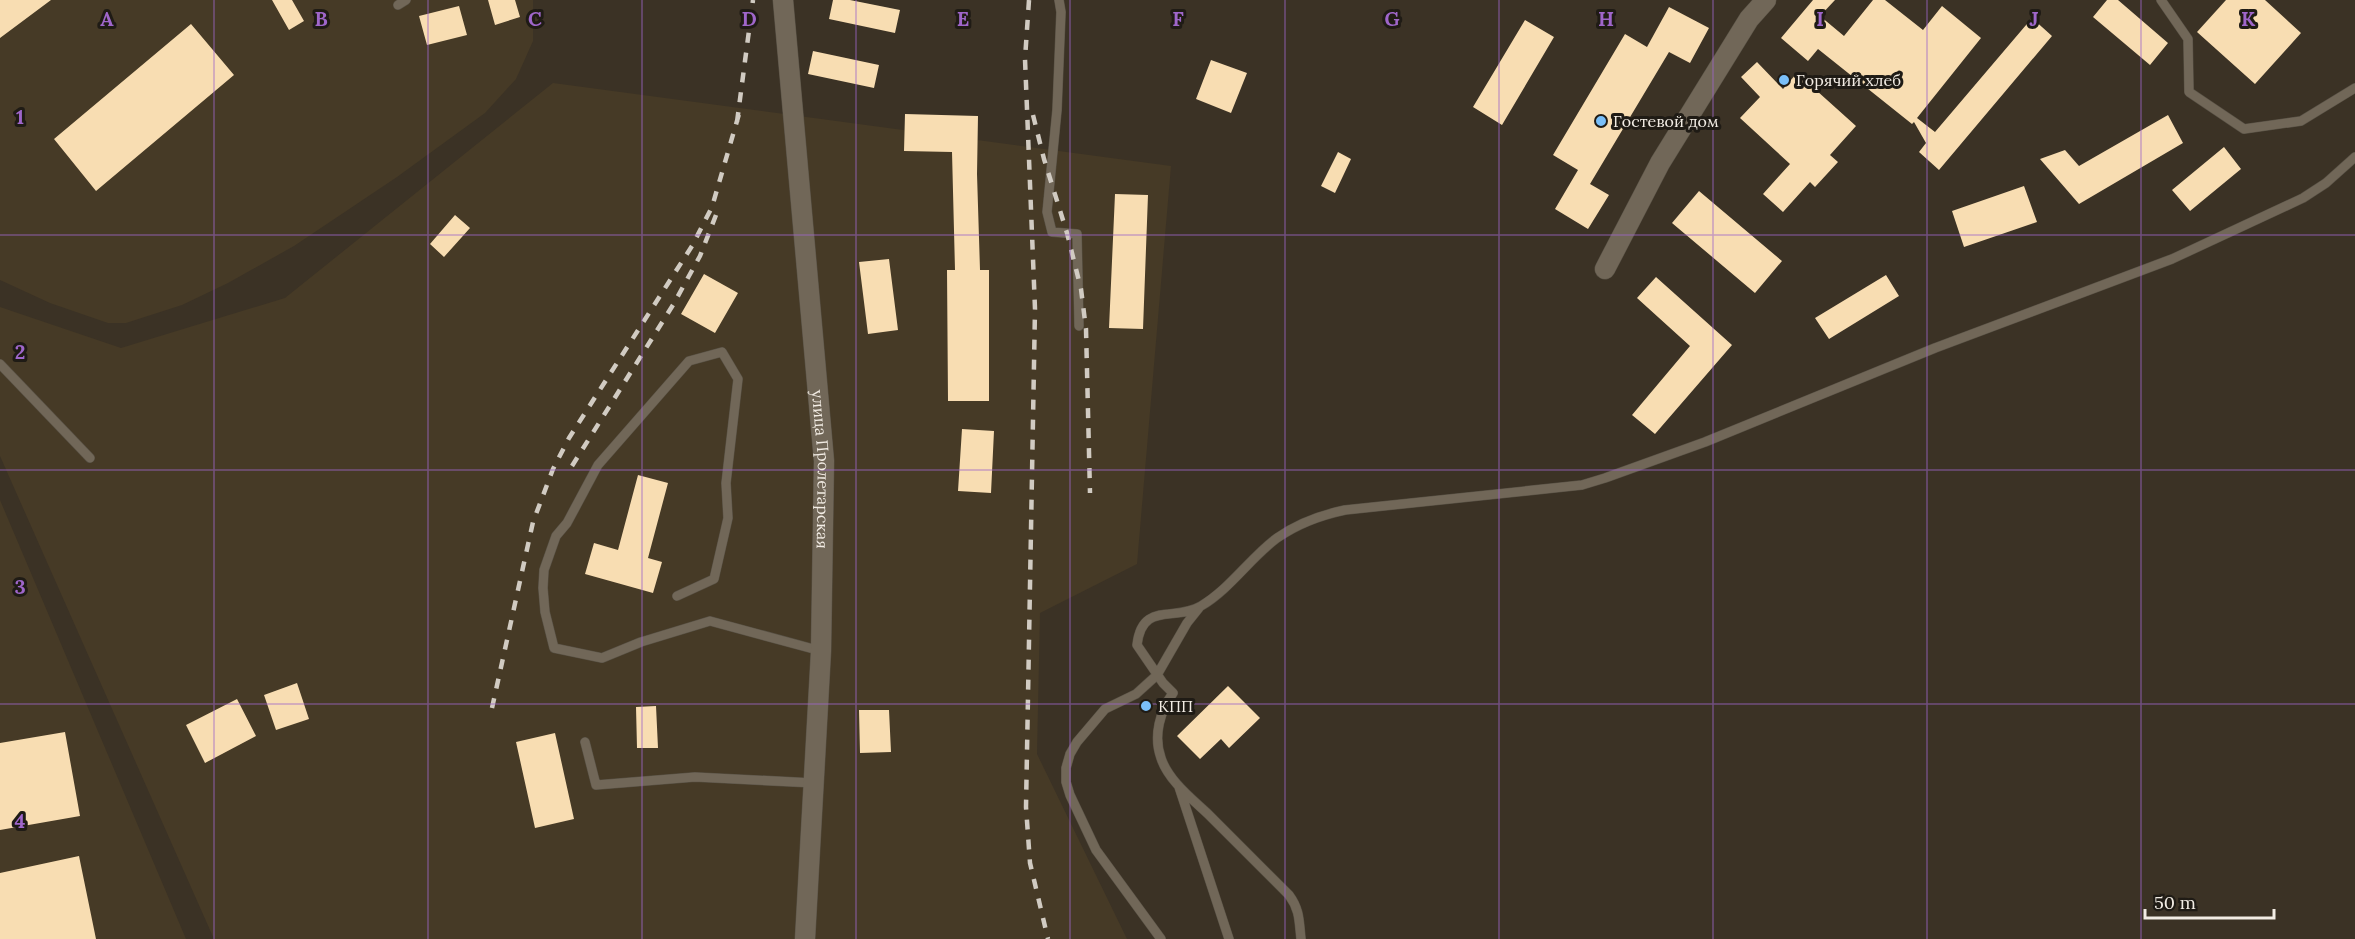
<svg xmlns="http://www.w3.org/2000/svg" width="2355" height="939" font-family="Lora,serif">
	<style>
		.built { fill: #463a26 }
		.building { fill: #f8ddb2 }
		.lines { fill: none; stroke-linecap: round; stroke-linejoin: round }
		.service-casing { stroke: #585145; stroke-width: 10 }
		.minor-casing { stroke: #585145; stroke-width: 21 }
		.service { stroke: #716758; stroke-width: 9 }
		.minor { stroke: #716758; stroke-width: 20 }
		.rail { stroke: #d1cbc2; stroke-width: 4.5; stroke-dasharray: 10 10; stroke-linecap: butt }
		.grid { fill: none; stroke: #9f66ca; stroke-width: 1.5; stroke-opacity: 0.55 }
		.poi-dot { fill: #7abff8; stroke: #1f1b15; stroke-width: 2 }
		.labels { text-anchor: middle; stroke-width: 6; stroke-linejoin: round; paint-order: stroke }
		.poi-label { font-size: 16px; fill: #f2ece4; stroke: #1f1b15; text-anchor: start }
		.street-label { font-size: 16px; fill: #f2ece4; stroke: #1f1b15 }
		.grid-label { font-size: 20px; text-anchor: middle; font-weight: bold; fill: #9f66ca; stroke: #1f1b15; stroke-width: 6; stroke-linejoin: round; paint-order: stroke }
	</style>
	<rect width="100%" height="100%" fill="#3b3225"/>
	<path class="built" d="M 0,0 L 533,0 L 533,41 L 516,79 L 485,113 L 397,177 L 294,246 L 228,283 L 182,305 L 126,323 L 108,323 L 50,303 L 0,280 Z
		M 553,83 L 1171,166 L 1137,564 L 1040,613 L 1037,754 L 1127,939 L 214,939 L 0,456 L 0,307 L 121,348 L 285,298 Z
		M 0,500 L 186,939 L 0,939 Z"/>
	<path class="building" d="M 0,0 L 51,0 L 0,38 Z
		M 272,0 L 292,0 L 304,21 L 289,30 Z
		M 488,0 L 515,0 L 520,17 L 495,25 Z
		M 833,0 L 850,0 L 900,10 L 895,33 L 829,19 Z
		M 1813,0 L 1835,0 L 1820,16 L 1844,36 L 1873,0 L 1885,0 L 1923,30 L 1942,6 L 1981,38 L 1917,118 L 1935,132 L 2032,18 L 2052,36 L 1939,170 L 1919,152 L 1926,143 L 1914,122 L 1912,124 L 1818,49 L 1808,61 L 1781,38 Z
		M 2107,0 L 2118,0 L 2168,43 L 2150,65 L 2093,17 Z
		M 2226,0 L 2265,0 L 2301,33 L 2255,84 L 2197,32 Z
		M 459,6 L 467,35 L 427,45 L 419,16 Z
		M 1669,7 L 1709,28 L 1690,63 L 1669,52 L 1590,184 L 1609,195 L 1588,229 L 1555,209 L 1578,170 L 1553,155 L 1625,34 L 1647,47 Z
		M 1525,20 L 1554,37 L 1502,125 L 1473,107 Z
		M 191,24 L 234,75 L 96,191 L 54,139 Z
		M 813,51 L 879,65 L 874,88 L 808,74 Z
		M 1211,60 L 1247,73 L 1231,113 L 1196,99 Z
		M 1757,62 L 1783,89 L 1797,73 L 1856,126 L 1830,155 L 1838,162 L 1815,187 L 1810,182 L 1783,212 L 1763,194 L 1790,164 L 1740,118 L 1760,97 L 1741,77 Z
		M 905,114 L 978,116 L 977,174 L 980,270 L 989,270 L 989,401 L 948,401 L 947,270 L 955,270 L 952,152 L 904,151 Z
		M 2168,115 L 2183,143 L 2079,204 L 2040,159 L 2065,150 L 2079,166 Z
		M 2224,147 L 2241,169 L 2190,211 L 2172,190 Z
		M 1338,152 L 1351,159 L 1335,193 L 1321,186 Z
		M 2024,186 L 2037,222 L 1964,247 L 1952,211 Z
		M 1699,191 L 1782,261 L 1755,293 L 1672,223 Z
		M 1115,194 L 1148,195 L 1143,329 L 1109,328 Z
		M 455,215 L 470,228 L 444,257 L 430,244 Z
		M 889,259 L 898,330 L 868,334 L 859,262 Z
		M 704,274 L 738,293 L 715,333 L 681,314 Z
		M 1886,275 L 1899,296 L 1829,339 L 1815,318 Z
		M 1656,277 L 1732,345 L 1655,434 L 1632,415 L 1690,346 L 1637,298 Z
		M 962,429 L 994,431 L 991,493 L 958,491 Z
		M 638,475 L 668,483 L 648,558 L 662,562 L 653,593 L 585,574 L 594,543 L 618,550 Z
		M 297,683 L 309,719 L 276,730 L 264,695 Z
		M 1228,686 L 1260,718 L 1229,748 L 1221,739 L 1200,759 L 1177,736 Z
		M 237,699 L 256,736 L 205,763 L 186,725 Z
		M 656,706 L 658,748 L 637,748 L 636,707 Z
		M 859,710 L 889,710 L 891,752 L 860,753 Z
		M 65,732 L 80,816 L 0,830 L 0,743 Z
		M 555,733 L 574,819 L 535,828 L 516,742 Z
		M 79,856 L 96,939 L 0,939 L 0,873 Z"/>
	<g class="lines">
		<defs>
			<path id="service" d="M 1059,0 L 1061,12 L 1057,110 L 1047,212 L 1052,232 L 1077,234 L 1079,326
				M 2161,0 L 2188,39 L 2189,92 L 2244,129 L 2301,121 L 2355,88
				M 398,5 L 406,0
				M 0,364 L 90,458
				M 677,596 L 714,579 L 728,518 L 726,483 L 738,379 L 722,352 L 689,361 L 598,465 L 567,523 L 556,536 L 544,570 L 543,588 L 545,612 L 554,648 L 602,658 L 641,642 L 710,621 L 821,651
				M 585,742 L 596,785 L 695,777 L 814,783
				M 1179,787 L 1229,939
				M 1161,939 L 1096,850 L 1070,795 L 1066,782 L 1066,768 L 1070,754 L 1077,742 L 1105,709 L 1136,694 L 1157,675 L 1187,623 L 1199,608
				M 1301,939 C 1299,921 1300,910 1289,895 C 1262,868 1235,841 1208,814 C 1191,798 1168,780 1161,758 C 1153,736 1160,711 1173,693 L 1163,683 L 1137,645 C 1142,601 1174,622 1201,606 C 1230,589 1250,558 1277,538 C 1297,524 1321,515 1345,510 L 1563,487 L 1582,485 L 1605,478 L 1705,442 L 1935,348 L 2172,259 L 2303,198 L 2326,183 L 2355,157"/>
			<g id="minor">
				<path id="s1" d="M 783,0 L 824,461 L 821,651 L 805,939"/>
				<path d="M 1605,269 L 1660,163 L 1749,19 L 1766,0"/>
			</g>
		</defs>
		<use href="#service" class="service-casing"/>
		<use href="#minor" class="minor-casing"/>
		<use href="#service" class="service"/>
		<use href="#minor" class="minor"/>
		<path class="rail" d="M 1029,0 L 1025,59 L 1035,309 L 1026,807 L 1030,863 L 1048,939
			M 1033,115 L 1044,159 L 1067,233 L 1081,289 L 1086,329 L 1090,493
			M 737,122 L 753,0
			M 572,466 L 673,305 L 700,256 L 716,215
			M 492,708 L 533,522 L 553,469 L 569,438 L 692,246 L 712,207 L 739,114"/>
	</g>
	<path class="grid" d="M 214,0 L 214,939M 428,0 L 428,939M 642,0 L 642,939M 856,0 L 856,939M 1070,0 L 1070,939M 1285,0 L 1285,939M 1499,0 L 1499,939M 1713,0 L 1713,939M 1927,0 L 1927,939M 2141,0 L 2141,939M 0,235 L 2355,235M 0,470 L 2355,470M 0,704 L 2355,704"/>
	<g class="poi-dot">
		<circle cx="1784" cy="80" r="6"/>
		<circle cx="1601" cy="121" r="6"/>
		<circle cx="1146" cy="706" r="6"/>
	</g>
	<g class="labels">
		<g class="poi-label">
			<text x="1796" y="86">Горячий хлеб</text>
			<text x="1613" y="127">Гостевой дом</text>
			<text x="1158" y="712">КПП</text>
		</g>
		<g class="street-label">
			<text dy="6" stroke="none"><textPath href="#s1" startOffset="471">улица Пролетарская</textPath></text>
		</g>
	</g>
	<g class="grid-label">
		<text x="107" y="26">A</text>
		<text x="321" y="26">B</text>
		<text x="535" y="26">C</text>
		<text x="749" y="26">D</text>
		<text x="963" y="26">E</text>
		<text x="1178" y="26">F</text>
		<text x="1392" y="26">G</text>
		<text x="1606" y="26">H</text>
		<text x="1820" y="26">I</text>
		<text x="2034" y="26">J</text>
		<text x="2248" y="26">K</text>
		<text x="20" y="124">1</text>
		<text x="20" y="359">2</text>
		<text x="20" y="594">3</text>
		<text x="20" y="828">4</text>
	</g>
	<path d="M2145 909v9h129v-9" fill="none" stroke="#f2ece4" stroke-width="3"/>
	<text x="2154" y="909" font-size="18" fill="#f2ece4" stroke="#1f1b15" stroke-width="4.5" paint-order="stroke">50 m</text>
</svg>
